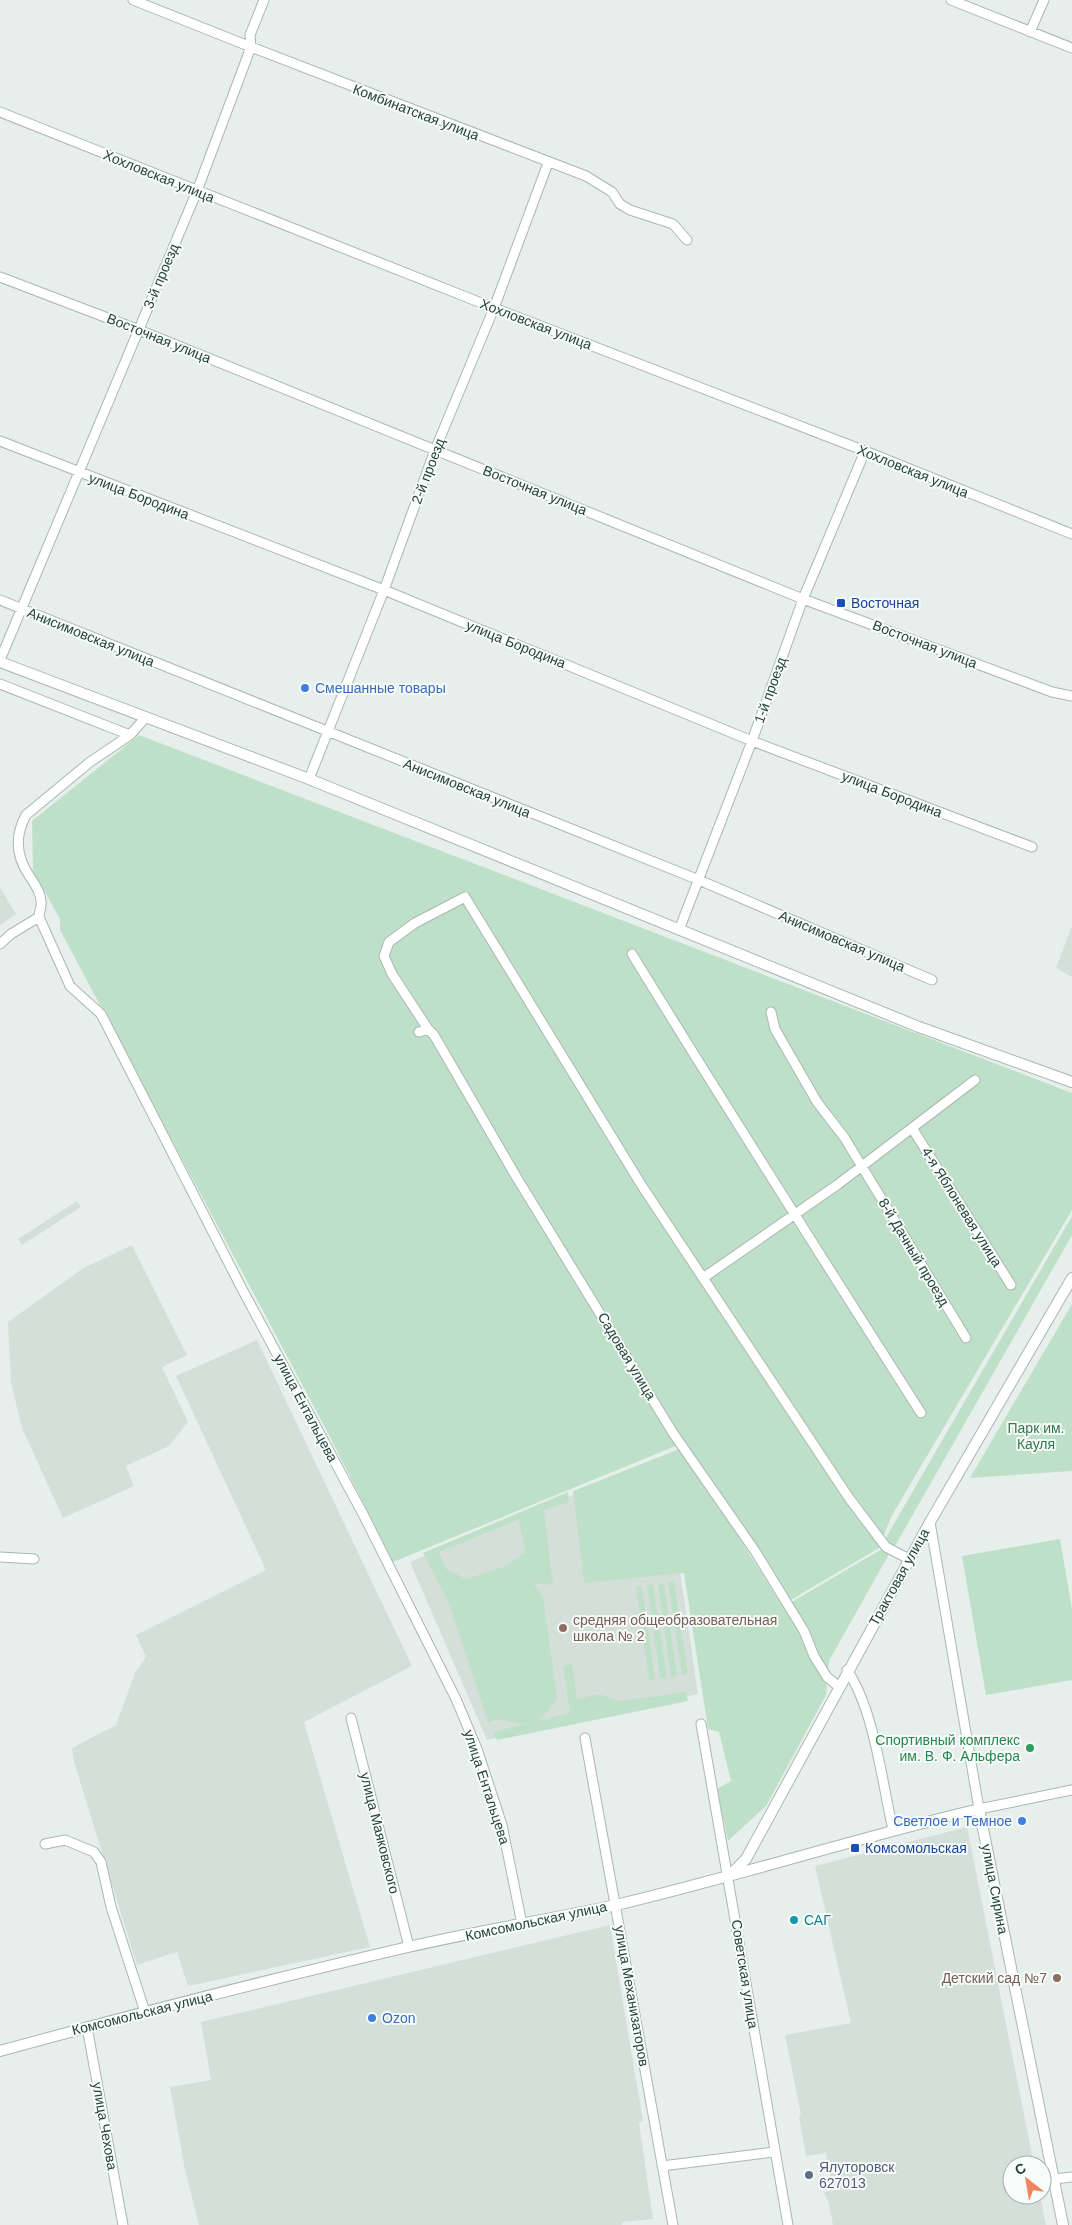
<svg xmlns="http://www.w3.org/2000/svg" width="1072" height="2225" font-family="Helvetica,sans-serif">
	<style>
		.built { fill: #d4dfda }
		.green { fill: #bfe0c8; fill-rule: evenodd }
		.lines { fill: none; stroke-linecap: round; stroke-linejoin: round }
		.minor-casing { stroke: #a8b8b2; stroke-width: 11 }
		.tertiary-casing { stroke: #a8b8b2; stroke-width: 12 }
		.minor { stroke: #fff; stroke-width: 9 }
		.tertiary { stroke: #fff; stroke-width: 10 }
		.transit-dot { fill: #1a4fb4; stroke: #f7fbf9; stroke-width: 2 }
		.shop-dot { fill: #3f7fe0; stroke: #f7fbf9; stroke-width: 2 }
		.education-dot { fill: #8d6e63; stroke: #f7fbf9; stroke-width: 2 }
		.leisure-dot { fill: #2e9e5b; stroke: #f7fbf9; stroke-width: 2 }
		.culture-dot { fill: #0f9aa8; stroke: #f7fbf9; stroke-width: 2 }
		.service-dot { fill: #5c6f8a; stroke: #f7fbf9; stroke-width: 2 }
		.labels { text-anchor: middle; stroke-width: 4; stroke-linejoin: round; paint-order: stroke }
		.street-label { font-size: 14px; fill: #24423a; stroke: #f7fbf9 }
		.transit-label { font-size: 14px; fill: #164399; stroke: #f7fbf9; text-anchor: start }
		.shop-label { font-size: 14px; fill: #366cbe; stroke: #f7fbf9; text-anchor: start }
		.park-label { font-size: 14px; fill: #2d7a4b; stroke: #f7fbf9 }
		.education-label { font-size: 14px; fill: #785e54; stroke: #f7fbf9; text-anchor: start }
		.leisure-label { font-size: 14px; fill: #27864d; stroke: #f7fbf9; text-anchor: end }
		.culture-label { font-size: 14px; fill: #0d838f; stroke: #f7fbf9; text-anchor: start }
		.service-label { font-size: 14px; fill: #4e5e75; stroke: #f7fbf9; text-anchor: start }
	</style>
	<rect width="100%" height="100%" fill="#e6efeb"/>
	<path class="built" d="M 0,887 L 16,914 L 0,925 Z
		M 1072,926 L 1072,977 L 1056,968 Z
		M 77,1201 L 81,1207 L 22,1245 L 18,1239 Z
		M 132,1245 L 187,1355 L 162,1367 L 188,1422 L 169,1446 L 126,1466 L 134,1486 L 63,1518 L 22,1428 L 11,1383 L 8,1322 L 82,1269 Z
		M 257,1340 L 412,1666 L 304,1722 L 370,1947 L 188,1986 L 177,1952 L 137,1965 L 74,1762 L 72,1748 L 116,1725 L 135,1673 L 146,1657 L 136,1635 L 266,1570 L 176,1376 Z
		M 663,1458 L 698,1694 L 487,1740 L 410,1562 Z
		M 967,1827 L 1034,2165 L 1012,2165 L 1012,2195 L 1040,2195 L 1046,2225 L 833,2225 L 829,2204 L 824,2192 L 833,2190 L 826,2153 L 806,2156 L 799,2116 L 801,2115 L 785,2035 L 851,2023 L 815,1866 Z
		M 610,1925 L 643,2121 L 639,2123 L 653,2219 L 622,2222 L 622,2225 L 199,2225 L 185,2170 L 170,2087 L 211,2080 L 201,2022 Z"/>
	<path class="green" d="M 139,735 L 1072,1093 L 1072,1210 L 891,1517 L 879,1548 L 784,1604 L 683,1443 L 393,1562 L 328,1433 L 60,930 L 60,919 L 33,871 L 32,821 Z
		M 1072,1216 L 1072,1235 L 895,1546 L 884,1541 Z
		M 1072,1304 L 1072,1471 L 970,1478 Z
		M 682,1448 L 783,1607 L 882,1549 L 889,1554 L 829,1661 L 826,1695 L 766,1806 L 728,1841 L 717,1789 L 731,1781 L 719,1732 L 708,1729 L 684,1573 L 584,1583 L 573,1491 Z
		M 568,1492 L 569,1502 L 544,1510 L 553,1585 L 533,1583 L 543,1596 L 557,1697 C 551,1711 540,1723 524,1724 C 510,1724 504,1716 488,1722 L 449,1603 L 423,1553 ZM 518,1520 L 526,1551 L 506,1566 L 466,1579 L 446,1569 L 439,1552 Z
		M 1060,1539 L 1072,1609 L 1072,1680 L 986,1695 L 962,1556 Z
		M 674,1581 L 688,1674 L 682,1675 L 668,1582 Z
		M 664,1583 L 677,1676 L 671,1677 L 658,1584 Z
		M 653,1584 L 667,1677 L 660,1678 L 647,1585 Z
		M 642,1586 L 655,1679 L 649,1680 L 636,1587 Z
		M 572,1664 L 577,1699 L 599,1694 L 620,1701 L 686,1692 L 688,1701 L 497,1740 L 493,1732 L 570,1713 L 563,1666 Z"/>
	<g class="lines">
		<defs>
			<path id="minor" d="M 133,0 L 251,47 L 586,176 L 612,192 L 620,204 L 630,210 L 673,224 L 687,240
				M 951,0 L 1072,48
				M 1030,32 L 1044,0
				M 0,112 L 494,308 L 865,451 L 1072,534
				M 0,277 L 139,330 L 803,599 L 1052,692 L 1072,696
				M 0,441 L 384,590 L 752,741 L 1032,847
				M 0,600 L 699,880 L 932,980
				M 0,660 L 197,191 L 251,47 L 250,35 L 264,0
				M 0,684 L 130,735
				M 309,779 L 384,590 L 435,450 L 494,308 L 548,163
				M 39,917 L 70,986 L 101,1014 L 241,1287 L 364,1516 L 456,1699 L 477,1749 L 502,1825 L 522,1924
				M 679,930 L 752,741 L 803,599 L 865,451
				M 0,944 L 11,934 L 39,917 C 39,912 42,906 41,902 C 41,893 35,884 30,877 C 16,857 14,837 26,815 L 90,762 L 130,735 L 146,717
				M 632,954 C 727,1109 824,1261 921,1413
				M 771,1012 L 775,1029 L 817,1102 L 844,1137 L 966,1338
				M 428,1029 L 392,974 L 384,956 L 389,942 L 415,923 L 465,897 L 642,1186 L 849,1498 L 886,1547 L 909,1559
				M 419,1032 L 428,1029 L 434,1035 L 517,1178 L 673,1433 L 755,1551 L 804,1631 L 814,1656 L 827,1677 L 838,1686
				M 912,1128 L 1011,1285
				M 703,1278 L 837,1185 L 975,1080
				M 930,1522 L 979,1809 L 1072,1790
				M 0,1557 L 34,1559
				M 847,1670 C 874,1709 882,1782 893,1830
				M 351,1718 L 409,1947
				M 701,1724 L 788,2225
				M 585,1738 L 673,2225
				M 45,1844 L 65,1840 L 94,1852 L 101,1862 L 111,1907 L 145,2012
				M 87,2027 L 123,2225
				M 662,2166 L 774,2152
				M 1054,2179 L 1072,2177"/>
			<path id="tertiary" d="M 0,662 L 309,779 L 919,1027 L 1072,1082
				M 729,1876 L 746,1859 L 930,1522 L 1072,1278
				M 0,2051 C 135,2014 271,1979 408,1947 C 477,1931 547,1920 616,1905 C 738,1876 857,1838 979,1809 L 1063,2225"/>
		</defs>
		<use href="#minor" class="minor-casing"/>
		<use href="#tertiary" class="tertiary-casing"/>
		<use href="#minor" class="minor"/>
		<use href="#tertiary" class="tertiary"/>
	</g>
	<g class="transit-dot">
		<rect x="836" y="598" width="10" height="10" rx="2.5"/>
		<rect x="850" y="1843" width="10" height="10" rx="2.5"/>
	</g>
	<g class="shop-dot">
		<circle cx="305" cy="688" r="5"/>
		<circle cx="1022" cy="1821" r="5"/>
		<circle cx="372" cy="2018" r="5"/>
	</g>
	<g class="education-dot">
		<circle cx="563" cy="1628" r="5"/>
		<circle cx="1057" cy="1978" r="5"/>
	</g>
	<circle class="leisure-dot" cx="1030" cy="1748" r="5"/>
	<circle class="culture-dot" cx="794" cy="1920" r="5"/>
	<circle class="service-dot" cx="809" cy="2175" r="5"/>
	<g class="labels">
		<g class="street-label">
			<text transform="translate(416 112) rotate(21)" y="5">Комбинатская улица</text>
			<text transform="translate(159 176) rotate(22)" y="5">Хохловская улица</text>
			<text transform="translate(161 276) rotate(-67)" y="5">3-й проезд</text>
			<text transform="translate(536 324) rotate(21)" y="5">Хохловская улица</text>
			<text transform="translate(159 338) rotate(22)" y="5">Восточная улица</text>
			<text transform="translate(428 471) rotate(-69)" y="5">2-й проезд</text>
			<text transform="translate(913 471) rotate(22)" y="5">Хохловская улица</text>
			<text transform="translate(535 490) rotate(22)" y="5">Восточная улица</text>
			<text transform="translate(139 496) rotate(21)" y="5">улица Бородина</text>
			<text transform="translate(91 637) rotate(22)" y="5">Анисимовская улица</text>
			<text transform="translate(516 644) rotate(22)" y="5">улица Бородина</text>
			<text transform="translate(925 644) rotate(21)" y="5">Восточная улица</text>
			<text transform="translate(770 690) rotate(-70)" y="5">1-й проезд</text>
			<text transform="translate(467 788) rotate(22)" y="5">Анисимовская улица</text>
			<text transform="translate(892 794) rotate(21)" y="5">улица Бородина</text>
			<text transform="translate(842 941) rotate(23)" y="5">Анисимовская улица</text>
			<text transform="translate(962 1207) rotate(58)" y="5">4-я Яблоневая улица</text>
			<text transform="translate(914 1252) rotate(59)" y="5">8-й Дачный проезд</text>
			<text transform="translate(627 1356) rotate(59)" y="5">Садовая улица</text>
			<text transform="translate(306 1408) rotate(62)" y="5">улица Ентальцева</text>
			<text transform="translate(899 1577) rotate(-61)" y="5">Трактовая улица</text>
			<text transform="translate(487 1787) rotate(72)" y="5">улица Ентальцева</text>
			<text transform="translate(380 1833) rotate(76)" y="5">улица Маяковского</text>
			<text transform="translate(995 1889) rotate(79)" y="5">улица Сирина</text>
			<text transform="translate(536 1921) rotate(-12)" y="5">Комсомольская улица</text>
			<text transform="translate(745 1974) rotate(81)" y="5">Советская улица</text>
			<text transform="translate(632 1996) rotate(80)" y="5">улица Механизаторов</text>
			<text transform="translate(142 2013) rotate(-14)" y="5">Комсомольская улица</text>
			<text transform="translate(105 2126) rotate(80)" y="5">улица Чехова</text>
		</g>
		<g class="transit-label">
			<text x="851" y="608">Восточная</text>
			<text x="865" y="1853">Комсомольская</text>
		</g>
		<g class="shop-label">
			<text x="315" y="693">Смешанные товары</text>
			<text x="1012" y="1826" text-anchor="end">Светлое и Темное</text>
			<text x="382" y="2023">Ozon</text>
		</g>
		<g class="park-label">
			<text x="1036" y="1433">Парк им.<tspan x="1036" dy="16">Кауля</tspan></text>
		</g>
		<g class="education-label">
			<text x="573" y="1625">средняя общеобразовательная<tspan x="573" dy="16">школа № 2</tspan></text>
			<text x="1047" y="1983" text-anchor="end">Детский сад №7</text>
		</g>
		<g class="leisure-label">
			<text x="1020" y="1745">Спортивный комплекс<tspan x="1020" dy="16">им. В. Ф. Альфера</tspan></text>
		</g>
		<g class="culture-label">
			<text x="804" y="1925">САГ</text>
		</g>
		<g class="service-label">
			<text x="819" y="2172">Ялуторовск<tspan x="819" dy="16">627013</tspan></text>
		</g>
	</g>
	<g transform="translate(1027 2180) rotate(329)"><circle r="24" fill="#f7fbf9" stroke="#a3b1ad"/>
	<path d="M0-4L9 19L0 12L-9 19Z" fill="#f4845f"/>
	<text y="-8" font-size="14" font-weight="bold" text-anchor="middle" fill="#24423a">С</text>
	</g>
</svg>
